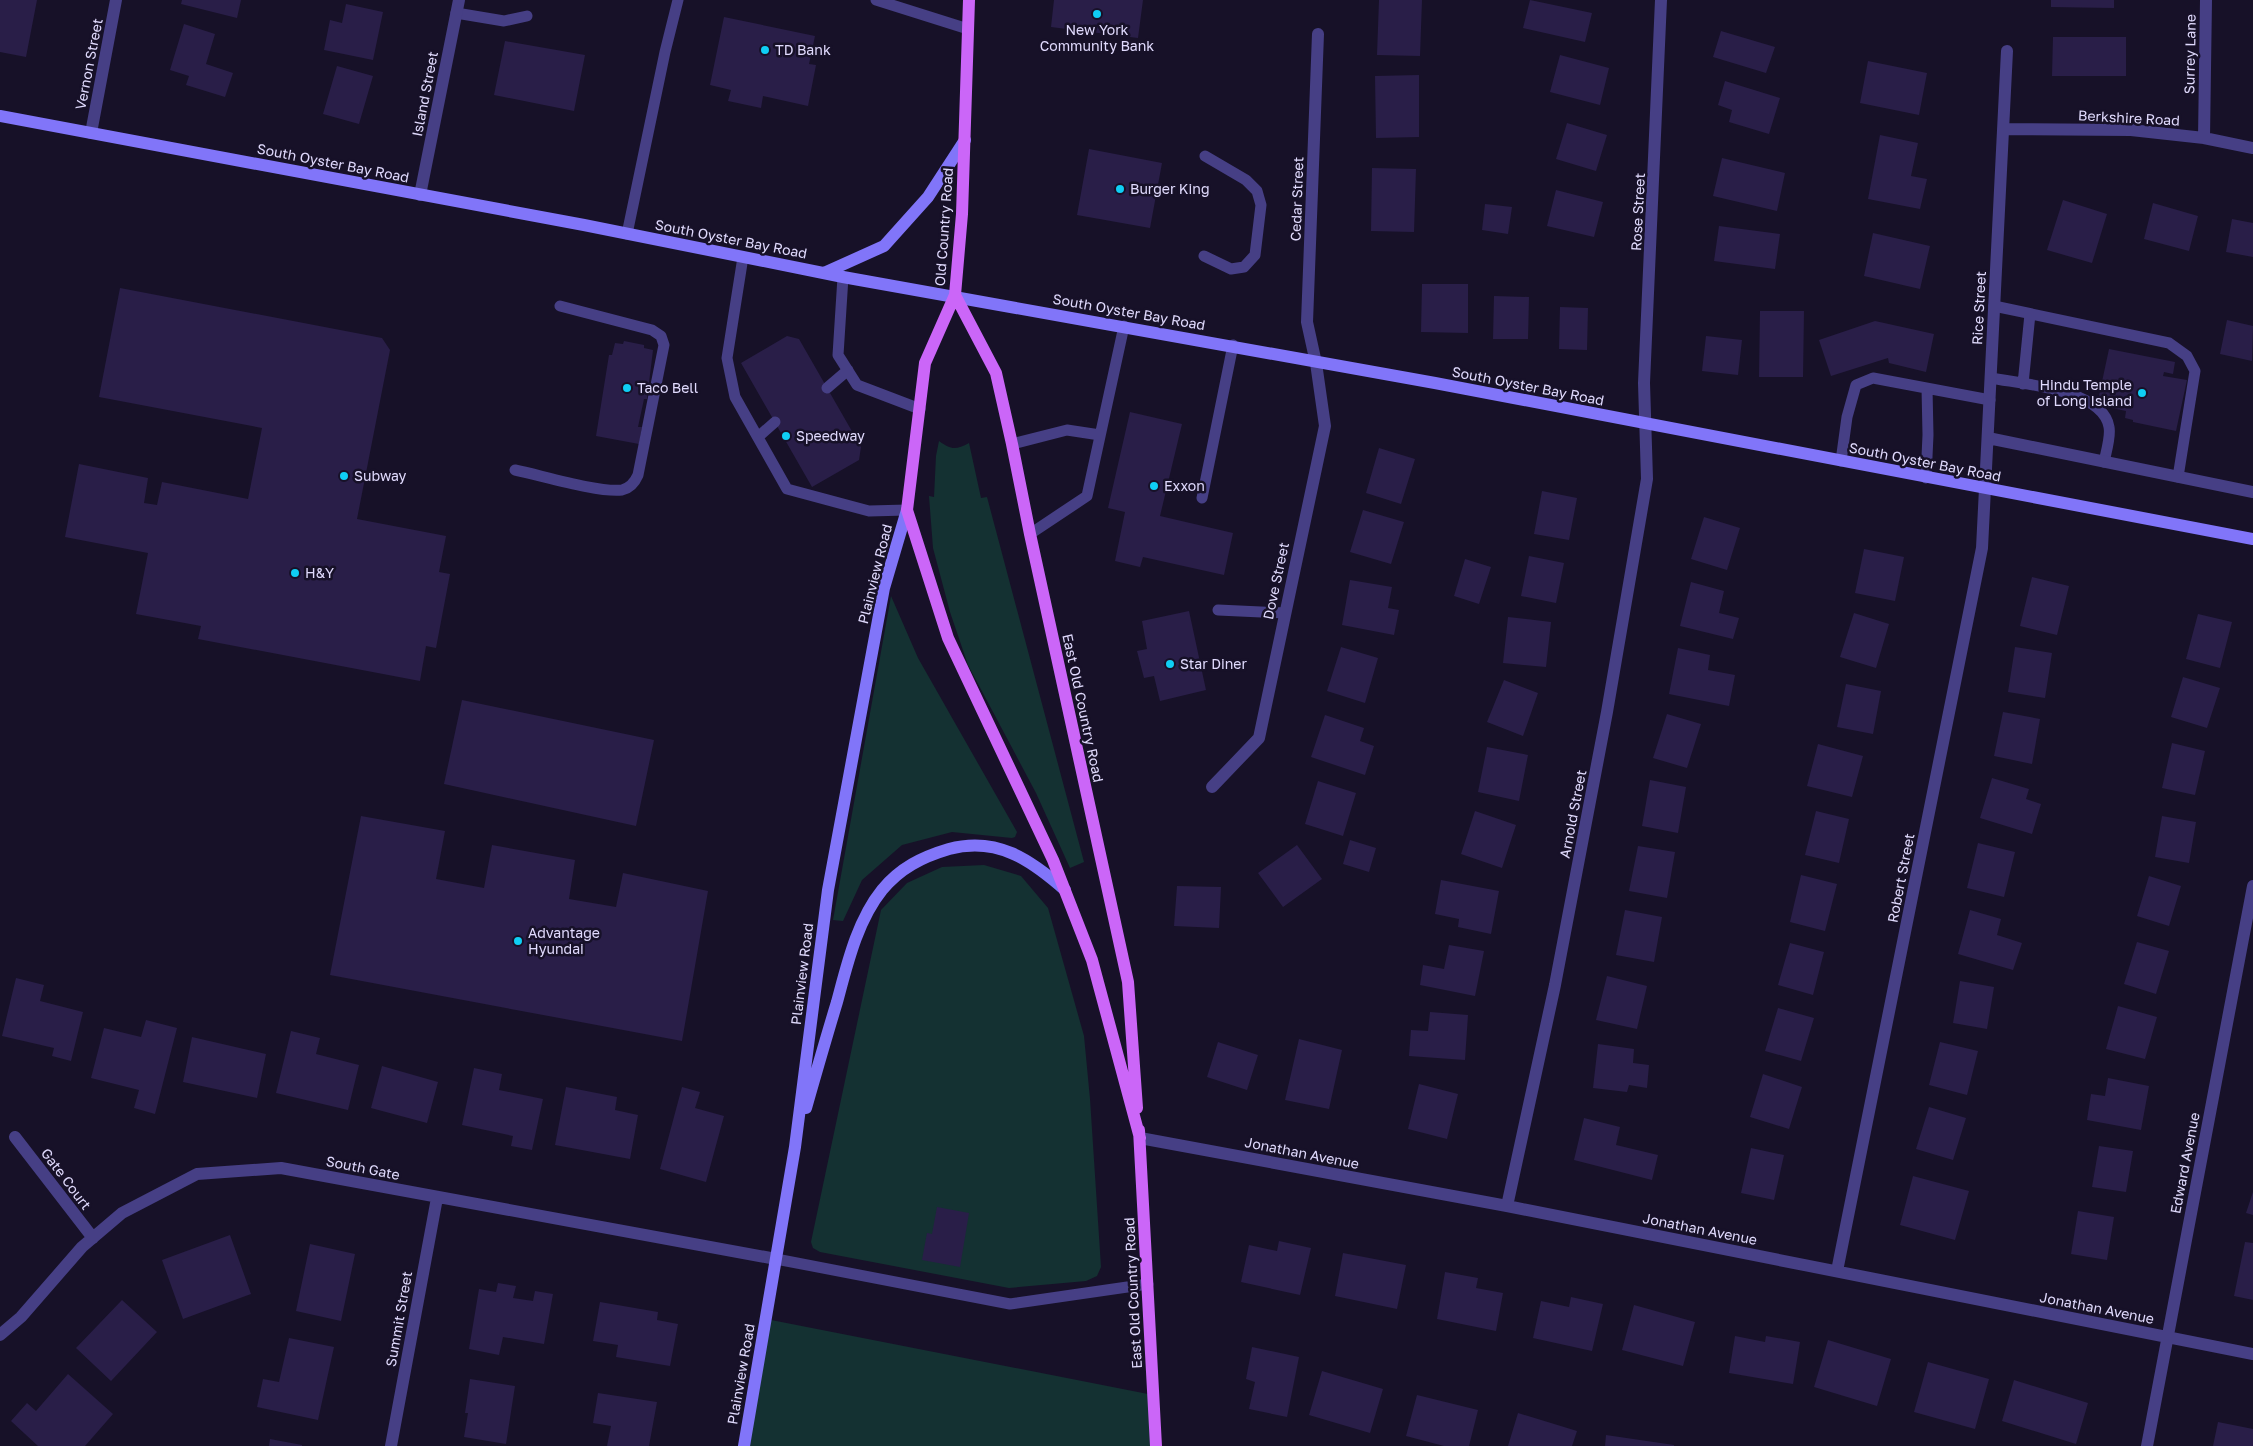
<svg xmlns="http://www.w3.org/2000/svg" width="2253" height="1446" font-family="'Golos Text',sans-serif">
	<style>
		.green { fill: #143132 }
		.building { fill: #291e48 }
		.lines { fill: none; stroke-linecap: round; stroke-linejoin: round }
		.lane { stroke: #463f85; stroke-width: 11 }
		.street { stroke: #463f85; stroke-width: 12 }
		.secondary { stroke: #8175f9; stroke-width: 12 }
		.primary { stroke: #cb66f8; stroke-width: 12 }
		.poi-dot { fill: #0fcef4; stroke: #171128; stroke-width: 2 }
		.labels { text-anchor: middle; stroke-width: 5; stroke-linejoin: round; paint-order: stroke }
		.poi-label { font-size: 14px; fill: #e0dafd; stroke: #171128; text-anchor: start }
		.street-label { font-size: 14px; fill: #e0dafd; stroke: #171128 }
	</style>
	<rect width="100%" height="100%" fill="#171128"/>
	<path class="green" d="M 939,441 C 951,450 956,450 969,443 L 981,498 L 987,497 L 1084,862 L 1070,868 L 1036,793 L 968,665 L 950,612 L 933,548 L 929,496 L 934,497 L 936,456 Z
		M 891,596 L 918,658 L 1017,832 L 1015,837 L 1012,838 L 952,832 L 902,845 L 862,880 L 843,921 L 833,920 Z
		M 984,865 L 1021,876 L 1048,908 L 1084,1036 L 1090,1099 L 1101,1267 L 1097,1276 L 1086,1281 L 1009,1288 L 820,1252 L 813,1248 L 811,1242 L 881,910 L 907,883 L 942,867 Z
		M 766,1319 L 1153,1395 L 1156,1446 L 744,1446 Z"/>
	<path class="building" d="M 0,0 L 37,0 L 26,57 L 0,52 Z
		M 182,0 L 241,0 L 237,18 L 181,4 Z
		M 1054,0 L 1143,0 L 1138,38 L 1051,27 Z
		M 1379,0 L 1422,0 L 1420,56 L 1377,55 Z
		M 1530,0 L 1592,13 L 1585,42 L 1523,28 Z
		M 2051,0 L 2114,0 L 2114,8 L 2051,7 Z
		M 346,4 L 383,12 L 373,60 L 324,50 L 330,20 L 342,23 Z
		M 724,17 L 815,36 L 809,64 L 816,65 L 808,106 L 763,96 L 761,108 L 728,101 L 731,90 L 710,85 Z
		M 184,24 L 215,34 L 206,64 L 233,73 L 225,97 L 186,85 L 189,76 L 170,70 Z
		M 1721,31 L 1775,47 L 1766,73 L 1713,57 Z
		M 2053,37 L 2126,37 L 2126,76 L 2052,76 Z
		M 505,41 L 585,55 L 574,111 L 494,95 Z
		M 1560,55 L 1609,68 L 1600,105 L 1550,92 Z
		M 1868,61 L 1927,73 L 1919,115 L 1860,103 Z
		M 337,66 L 373,76 L 359,124 L 323,114 Z
		M 1419,75 L 1419,137 L 1376,138 L 1375,76 Z
		M 1725,81 L 1780,98 L 1769,134 L 1729,122 L 1732,110 L 1718,105 Z
		M 1567,123 L 1607,135 L 1596,171 L 1556,159 Z
		M 1880,135 L 1918,143 L 1911,176 L 1927,179 L 1920,209 L 1868,199 Z
		M 1089,149 L 1162,163 L 1150,228 L 1077,215 Z
		M 1722,158 L 1785,173 L 1777,211 L 1713,196 Z
		M 1372,168 L 1416,169 L 1414,232 L 1371,231 Z
		M 1556,190 L 1603,202 L 1594,237 L 1547,226 Z
		M 2063,200 L 2107,214 L 2092,263 L 2047,250 Z
		M 2153,203 L 2198,216 L 2189,251 L 2144,239 Z
		M 1485,204 L 1512,207 L 1508,234 L 1482,230 Z
		M 2232,219 L 2253,223 L 2253,257 L 2226,252 Z
		M 1719,226 L 1780,234 L 1775,269 L 1714,261 Z
		M 1873,233 L 1930,246 L 1920,289 L 1864,276 Z
		M 1422,284 L 1468,284 L 1468,333 L 1421,332 Z
		M 120,288 L 382,338 L 390,350 L 357,519 L 446,536 L 439,572 L 450,574 L 436,648 L 426,646 L 420,681 L 198,639 L 201,626 L 136,614 L 148,553 L 65,537 L 79,464 L 148,478 L 144,503 L 157,505 L 162,482 L 248,499 L 262,428 L 99,397 Z
		M 1494,296 L 1529,297 L 1528,339 L 1493,339 Z
		M 1560,307 L 1588,308 L 1587,350 L 1559,349 Z
		M 1760,311 L 1804,311 L 1803,377 L 1759,377 Z
		M 2227,320 L 2253,326 L 2252,361 L 2220,354 Z
		M 1875,321 L 1934,334 L 1926,372 L 1889,363 L 1888,358 L 1831,376 L 1819,340 Z
		M 787,336 L 799,339 L 861,447 L 859,460 L 812,487 L 741,363 Z
		M 1706,336 L 1742,340 L 1738,375 L 1702,371 Z
		M 624,341 L 644,345 L 644,348 L 653,350 L 647,399 L 644,399 L 638,427 L 642,427 L 639,444 L 596,436 L 609,355 L 612,355 L 615,343 L 623,344 Z
		M 2109,349 L 2175,362 L 2173,374 L 2164,372 L 2163,376 L 2187,380 L 2176,431 L 2133,422 L 2133,420 L 2125,418 L 2126,411 L 2097,405 Z
		M 1130,412 L 1182,424 L 1160,516 L 1233,533 L 1224,575 L 1143,557 L 1140,567 L 1115,561 L 1125,512 L 1108,508 Z
		M 1379,448 L 1415,459 L 1401,504 L 1366,493 Z
		M 1542,491 L 1577,498 L 1569,540 L 1534,534 Z
		M 1363,510 L 1404,522 L 1391,564 L 1350,552 Z
		M 1704,517 L 1740,528 L 1727,570 L 1691,559 Z
		M 1864,549 L 1904,557 L 1895,601 L 1855,593 Z
		M 1529,556 L 1564,563 L 1556,603 L 1521,596 Z
		M 1465,559 L 1491,567 L 1479,604 L 1454,596 Z
		M 2032,577 L 2069,586 L 2057,635 L 2020,626 Z
		M 1350,580 L 1392,587 L 1388,608 L 1399,610 L 1394,635 L 1342,625 Z
		M 1691,582 L 1724,591 L 1719,613 L 1739,618 L 1733,639 L 1680,626 Z
		M 1189,611 L 1206,690 L 1160,701 L 1154,676 L 1144,678 L 1137,651 L 1147,649 L 1142,621 Z
		M 1854,613 L 1889,624 L 1876,668 L 1840,657 Z
		M 2198,614 L 2232,622 L 2220,668 L 2186,659 Z
		M 1508,617 L 1551,622 L 1546,667 L 1503,663 Z
		M 1341,647 L 1378,658 L 1365,703 L 1327,691 Z
		M 2015,647 L 2052,653 L 2045,698 L 2008,692 Z
		M 1678,648 L 1710,655 L 1708,670 L 1735,675 L 1729,706 L 1669,694 Z
		M 2183,677 L 2220,688 L 2207,728 L 2171,717 Z
		M 1504,680 L 1538,693 L 1523,736 L 1487,722 Z
		M 1846,684 L 1881,691 L 1873,734 L 1837,727 Z
		M 462,700 L 654,740 L 636,826 L 444,784 Z
		M 2003,712 L 2040,719 L 2032,764 L 1994,756 Z
		M 1667,714 L 1701,724 L 1687,768 L 1653,758 Z
		M 1325,715 L 1364,728 L 1360,741 L 1374,746 L 1365,775 L 1311,757 Z
		M 2172,743 L 2205,751 L 2195,795 L 2162,788 Z
		M 1818,744 L 1863,756 L 1852,797 L 1807,786 Z
		M 1487,747 L 1528,755 L 1519,801 L 1478,792 Z
		M 1992,778 L 2029,789 L 2026,799 L 2041,804 L 2032,834 L 1980,818 Z
		M 1650,780 L 1686,787 L 1678,833 L 1642,826 Z
		M 1318,781 L 1356,793 L 1343,836 L 1305,824 Z
		M 1475,811 L 1516,825 L 1502,868 L 1461,854 Z
		M 1816,811 L 1849,819 L 1839,863 L 1805,855 Z
		M 361,816 L 445,831 L 436,879 L 484,888 L 492,845 L 575,860 L 569,899 L 616,907 L 623,873 L 708,891 L 682,1041 L 330,975 Z
		M 2162,816 L 2196,822 L 2189,863 L 2155,857 Z
		M 1350,840 L 1376,848 L 1369,872 L 1343,864 Z
		M 1978,843 L 2015,852 L 2004,897 L 1967,888 Z
		M 1297,845 L 1322,879 L 1283,907 L 1258,873 Z
		M 1638,846 L 1675,852 L 1667,898 L 1629,891 Z
		M 1801,875 L 1837,884 L 1825,931 L 1790,922 Z
		M 2149,876 L 2181,886 L 2169,926 L 2137,916 Z
		M 1441,880 L 1499,891 L 1491,934 L 1458,927 L 1459,919 L 1435,914 Z
		M 1177,886 L 1221,887 L 1219,928 L 1174,926 Z
		M 1625,910 L 1662,917 L 1654,962 L 1616,955 Z
		M 1970,910 L 2001,919 L 1997,935 L 2022,943 L 2013,970 L 1958,954 Z
		M 2137,942 L 2169,951 L 2156,994 L 2124,984 Z
		M 1790,943 L 1824,952 L 1813,995 L 1778,985 Z
		M 1449,945 L 1484,951 L 1475,996 L 1420,985 L 1423,965 L 1444,969 Z
		M 1607,976 L 1647,986 L 1637,1029 L 1596,1020 Z
		M 16,978 L 44,985 L 40,1001 L 83,1012 L 71,1061 L 52,1056 L 54,1048 L 2,1036 Z
		M 1960,981 L 1994,987 L 1987,1029 L 1953,1023 Z
		M 2118,1006 L 2157,1017 L 2145,1059 L 2106,1049 Z
		M 1778,1008 L 1814,1018 L 1801,1061 L 1765,1051 Z
		M 1430,1012 L 1468,1015 L 1465,1060 L 1409,1056 L 1411,1030 L 1428,1031 Z
		M 146,1020 L 177,1028 L 155,1114 L 134,1108 L 139,1090 L 91,1078 L 104,1028 L 141,1037 Z
		M 291,1031 L 320,1038 L 316,1054 L 359,1065 L 348,1110 L 276,1093 Z
		M 192,1037 L 266,1054 L 257,1098 L 183,1082 Z
		M 1299,1039 L 1342,1050 L 1329,1109 L 1285,1100 Z
		M 1218,1042 L 1258,1055 L 1247,1090 L 1207,1077 Z
		M 1940,1042 L 1978,1051 L 1967,1095 L 1929,1085 Z
		M 1598,1044 L 1634,1049 L 1633,1063 L 1649,1065 L 1647,1088 L 1629,1085 L 1627,1092 L 1593,1088 Z
		M 382,1066 L 438,1082 L 427,1123 L 371,1108 Z
		M 474,1068 L 502,1074 L 499,1090 L 543,1099 L 532,1150 L 511,1146 L 513,1136 L 462,1125 Z
		M 1763,1074 L 1802,1087 L 1789,1129 L 1750,1117 Z
		M 2108,1078 L 2149,1086 L 2141,1130 L 2087,1120 L 2091,1094 L 2105,1096 Z
		M 1419,1084 L 1458,1094 L 1447,1139 L 1408,1129 Z
		M 566,1087 L 617,1097 L 615,1110 L 638,1115 L 630,1159 L 555,1145 Z
		M 682,1087 L 700,1092 L 695,1108 L 724,1116 L 706,1182 L 660,1169 Z
		M 1929,1107 L 1966,1118 L 1953,1160 L 1916,1149 Z
		M 1584,1118 L 1620,1127 L 1616,1145 L 1658,1155 L 1652,1180 L 1574,1160 Z
		M 2099,1146 L 2133,1151 L 2126,1192 L 2092,1187 Z
		M 1751,1148 L 1784,1155 L 1774,1200 L 1741,1193 Z
		M 1913,1176 L 1969,1191 L 1955,1240 L 1900,1225 Z
		M 2253,1192 L 2253,1215 L 2246,1213 Z
		M 937,1207 L 969,1213 L 960,1267 L 922,1260 L 927,1233 L 932,1234 Z
		M 2078,1211 L 2114,1217 L 2107,1260 L 2071,1254 Z
		M 230,1235 L 251,1294 L 183,1319 L 162,1260 Z
		M 1279,1241 L 1311,1248 L 1300,1295 L 1241,1282 L 1249,1245 L 1277,1251 Z
		M 2245,1242 L 2253,1243 L 2253,1300 L 2234,1296 Z
		M 310,1244 L 355,1254 L 341,1321 L 296,1311 Z
		M 1343,1253 L 1406,1265 L 1397,1309 L 1335,1296 Z
		M 1445,1272 L 1478,1278 L 1476,1288 L 1503,1293 L 1496,1331 L 1437,1319 Z
		M 498,1283 L 516,1286 L 513,1298 L 533,1301 L 535,1291 L 553,1294 L 544,1344 L 503,1337 L 499,1355 L 469,1349 L 479,1289 L 496,1292 Z
		M 1571,1297 L 1603,1304 L 1592,1351 L 1533,1338 L 1541,1301 L 1569,1307 Z
		M 122,1300 L 157,1332 L 111,1381 L 76,1348 Z
		M 600,1302 L 658,1312 L 657,1320 L 678,1324 L 670,1366 L 616,1357 L 618,1345 L 593,1341 Z
		M 1634,1305 L 1695,1322 L 1683,1366 L 1622,1350 Z
		M 1735,1336 L 1765,1342 L 1766,1336 L 1800,1342 L 1793,1384 L 1729,1373 Z
		M 289,1338 L 334,1347 L 318,1420 L 257,1407 L 263,1379 L 279,1382 Z
		M 1828,1340 L 1891,1359 L 1877,1406 L 1814,1387 Z
		M 1252,1347 L 1299,1357 L 1287,1417 L 1249,1409 L 1255,1382 L 1246,1379 Z
		M 1928,1362 L 1989,1379 L 1975,1429 L 1914,1412 Z
		M 1322,1371 L 1383,1389 L 1370,1433 L 1309,1415 Z
		M 68,1374 L 113,1414 L 85,1446 L 38,1446 L 11,1421 L 27,1403 L 36,1411 Z
		M 470,1379 L 515,1386 L 506,1444 L 464,1437 L 468,1413 L 465,1413 Z
		M 2014,1380 L 2088,1403 L 2076,1444 L 2002,1421 Z
		M 598,1393 L 657,1402 L 649,1446 L 607,1446 L 611,1426 L 593,1423 Z
		M 1417,1395 L 1478,1410 L 1469,1446 L 1444,1446 L 1406,1436 Z
		M 1518,1413 L 1577,1431 L 1572,1446 L 1508,1446 Z
		M 2218,1422 L 2253,1429 L 2253,1446 L 2213,1446 Z
		M 1606,1435 L 1674,1445 L 1674,1446 L 1605,1446 Z
		M 270,1439 L 302,1445 L 302,1446 L 269,1446 Z"/>
	<g class="lines">
		<path class="lane" d="M 876,0 L 968,29
			M 456,13 L 504,21 L 527,16
			M 627,234 L 665,52 L 678,0
			M 1204,256 L 1231,269 L 1244,267 L 1255,255 L 1261,205 L 1257,191 L 1246,180 L 1205,156
			M 743,257 L 727,358 L 735,397 L 787,489 L 869,511 L 907,510
			M 843,277 L 838,355 L 857,385 L 920,409
			M 1994,306 L 2169,343 L 2187,356 L 2195,371 L 2178,477
			M 1991,378 C 2021,384 2103,389 2109,427 C 2111,437 2106,452 2104,462
			M 2023,384 L 2030,314
			M 827,388 L 848,370
			M 758,437 L 775,422
			M 1012,444 L 1067,430 L 1100,435
			M 1841,461 L 1847,417 L 1856,385 L 1873,378 L 1990,400
			M 515,470 C 540,475 599,493 622,490 C 630,488 635,482 638,475 L 664,345 L 661,336 L 652,330 L 560,306
			M 1926,478 L 1928,435 L 1927,388
			M 1202,498 L 1233,345
			M 1030,534 L 1087,496 L 1124,326
			M 1218,610 L 1285,613
			M 776,1259 L 1010,1304 L 1148,1284"/>
		<path class="street" d="M 2003,129 L 2131,130 L 2204,138 L 2253,148
			M 91,133 L 116,0
			M 2204,138 L 2206,0
			M 420,195 L 459,0
			M 1988,438 L 2253,492
			M 1212,787 L 1259,738 L 1325,426 L 1316,363 L 1307,322 L 1318,34
			M 15,1137 L 93,1238
			M 1140,1138 L 1507,1206 L 2253,1354
			M 1507,1206 L 1555,985 L 1607,712 L 1647,479 L 1644,383 L 1661,0
			M 1837,1271 L 1982,548 L 2007,51
			M 0,1335 L 21,1317 L 82,1247 L 122,1213 L 197,1174 L 281,1168 L 776,1259
			M 391,1446 L 437,1198
			M 2147,1446 L 2253,886"/>
		<path class="secondary" d="M 0,116 L 584,225 L 843,277 L 1435,383 L 2253,539
			M 824,273 L 884,246 L 928,197 L 965,140
			M 806,1108 C 816,1073 826,1038 837,1002 C 847,965 857,921 882,890 C 900,868 922,857 949,849 C 997,836 1031,860 1065,890
			M 744,1446 L 795,1147 L 828,890 L 884,588 L 907,510"/>
		<path class="primary" d="M 969,0 L 962,214 L 955,295 L 925,363 L 907,510 L 948,638 L 1053,860 L 1092,960 L 1140,1138
			M 955,295 L 996,373 L 1012,444 L 1030,534 L 1128,982 L 1137,1108
			M 1139,1130 L 1156,1446"/>
	</g>
	<g class="poi-dot">
		<circle cx="1097" cy="14" r="5"/>
		<circle cx="765" cy="50" r="5"/>
		<circle cx="1120" cy="189" r="5"/>
		<circle cx="627" cy="388" r="5"/>
		<circle cx="2142" cy="393" r="5"/>
		<circle cx="786" cy="436" r="5"/>
		<circle cx="344" cy="476" r="5"/>
		<circle cx="1154" cy="486" r="5"/>
		<circle cx="295" cy="573" r="5"/>
		<circle cx="1170" cy="664" r="5"/>
		<circle cx="518" cy="941" r="5"/>
	</g>
	<g class="labels">
		<g class="poi-label">
			<text x="1097" y="35" text-anchor="middle">New York<tspan x="1097" dy="16">Community Bank</tspan></text>
			<text x="775" y="55">TD Bank</text>
			<text x="1130" y="194">Burger King</text>
			<text x="2132" y="390" text-anchor="end">Hindu Temple<tspan x="2132" dy="16">of Long Island</tspan></text>
			<text x="637" y="393">Taco Bell</text>
			<text x="796" y="441">Speedway</text>
			<text x="354" y="481">Subway</text>
			<text x="1164" y="491">Exxon</text>
			<text x="305" y="578">H&amp;Y</text>
			<text x="1180" y="669">Star Diner</text>
			<text x="528" y="938">Advantage<tspan x="528" dy="16">Hyundai</tspan></text>
		</g>
		<g class="street-label">
			<text transform="translate(2190 54) rotate(-89)" y="5">Surrey Lane</text>
			<text transform="translate(89 64) rotate(-79)" y="5">Vernon Street</text>
			<text transform="translate(425 94) rotate(-79)" y="5">Island Street</text>
			<text transform="translate(2129 118) rotate(3)" y="5">Berkshire Road</text>
			<text transform="translate(333 163) rotate(11)" y="5">South Oyster Bay Road</text>
			<text transform="translate(1297 199) rotate(-88)" y="5">Cedar Street</text>
			<text transform="translate(1638 212) rotate(-87)" y="5">Rose Street</text>
			<text transform="translate(944 227) rotate(-86)" y="5">Old Country Road</text>
			<text transform="translate(731 239) rotate(11)" y="5">South Oyster Bay Road</text>
			<text transform="translate(1979 308) rotate(-87)" y="5">Rice Street</text>
			<text transform="translate(1129 312) rotate(10)" y="5">South Oyster Bay Road</text>
			<text transform="translate(1528 386) rotate(11)" y="5">South Oyster Bay Road</text>
			<text transform="translate(1925 462) rotate(11)" y="5">South Oyster Bay Road</text>
			<text transform="translate(875 574) rotate(-76)" y="5">Plainview Road</text>
			<text transform="translate(1276 581) rotate(-78)" y="5">Dove Street</text>
			<text transform="translate(1083 708) rotate(78)" y="5">East Old Country Road</text>
			<text transform="translate(1573 814) rotate(-79)" y="5">Arnold Street</text>
			<text transform="translate(1901 878) rotate(-79)" y="5">Robert Street</text>
			<text transform="translate(802 974) rotate(-83)" y="5">Plainview Road</text>
			<text transform="translate(1302 1153) rotate(11)" y="5">Jonathan Avenue</text>
			<text transform="translate(2185 1163) rotate(-79)" y="5">Edward Avenue</text>
			<text transform="translate(363 1168) rotate(11)" y="5">South Gate</text>
			<text transform="translate(66 1179) rotate(53)" y="5">Gate Court</text>
			<text transform="translate(1700 1229) rotate(11)" y="5">Jonathan Avenue</text>
			<text transform="translate(1133 1293) rotate(-93)" y="5">East Old Country Road</text>
			<text transform="translate(2097 1308) rotate(11)" y="5">Jonathan Avenue</text>
			<text transform="translate(399 1319) rotate(-80)" y="5">Summit Street</text>
			<text transform="translate(741 1374) rotate(-80)" y="5">Plainview Road</text>
		</g>
	</g>
</svg>
